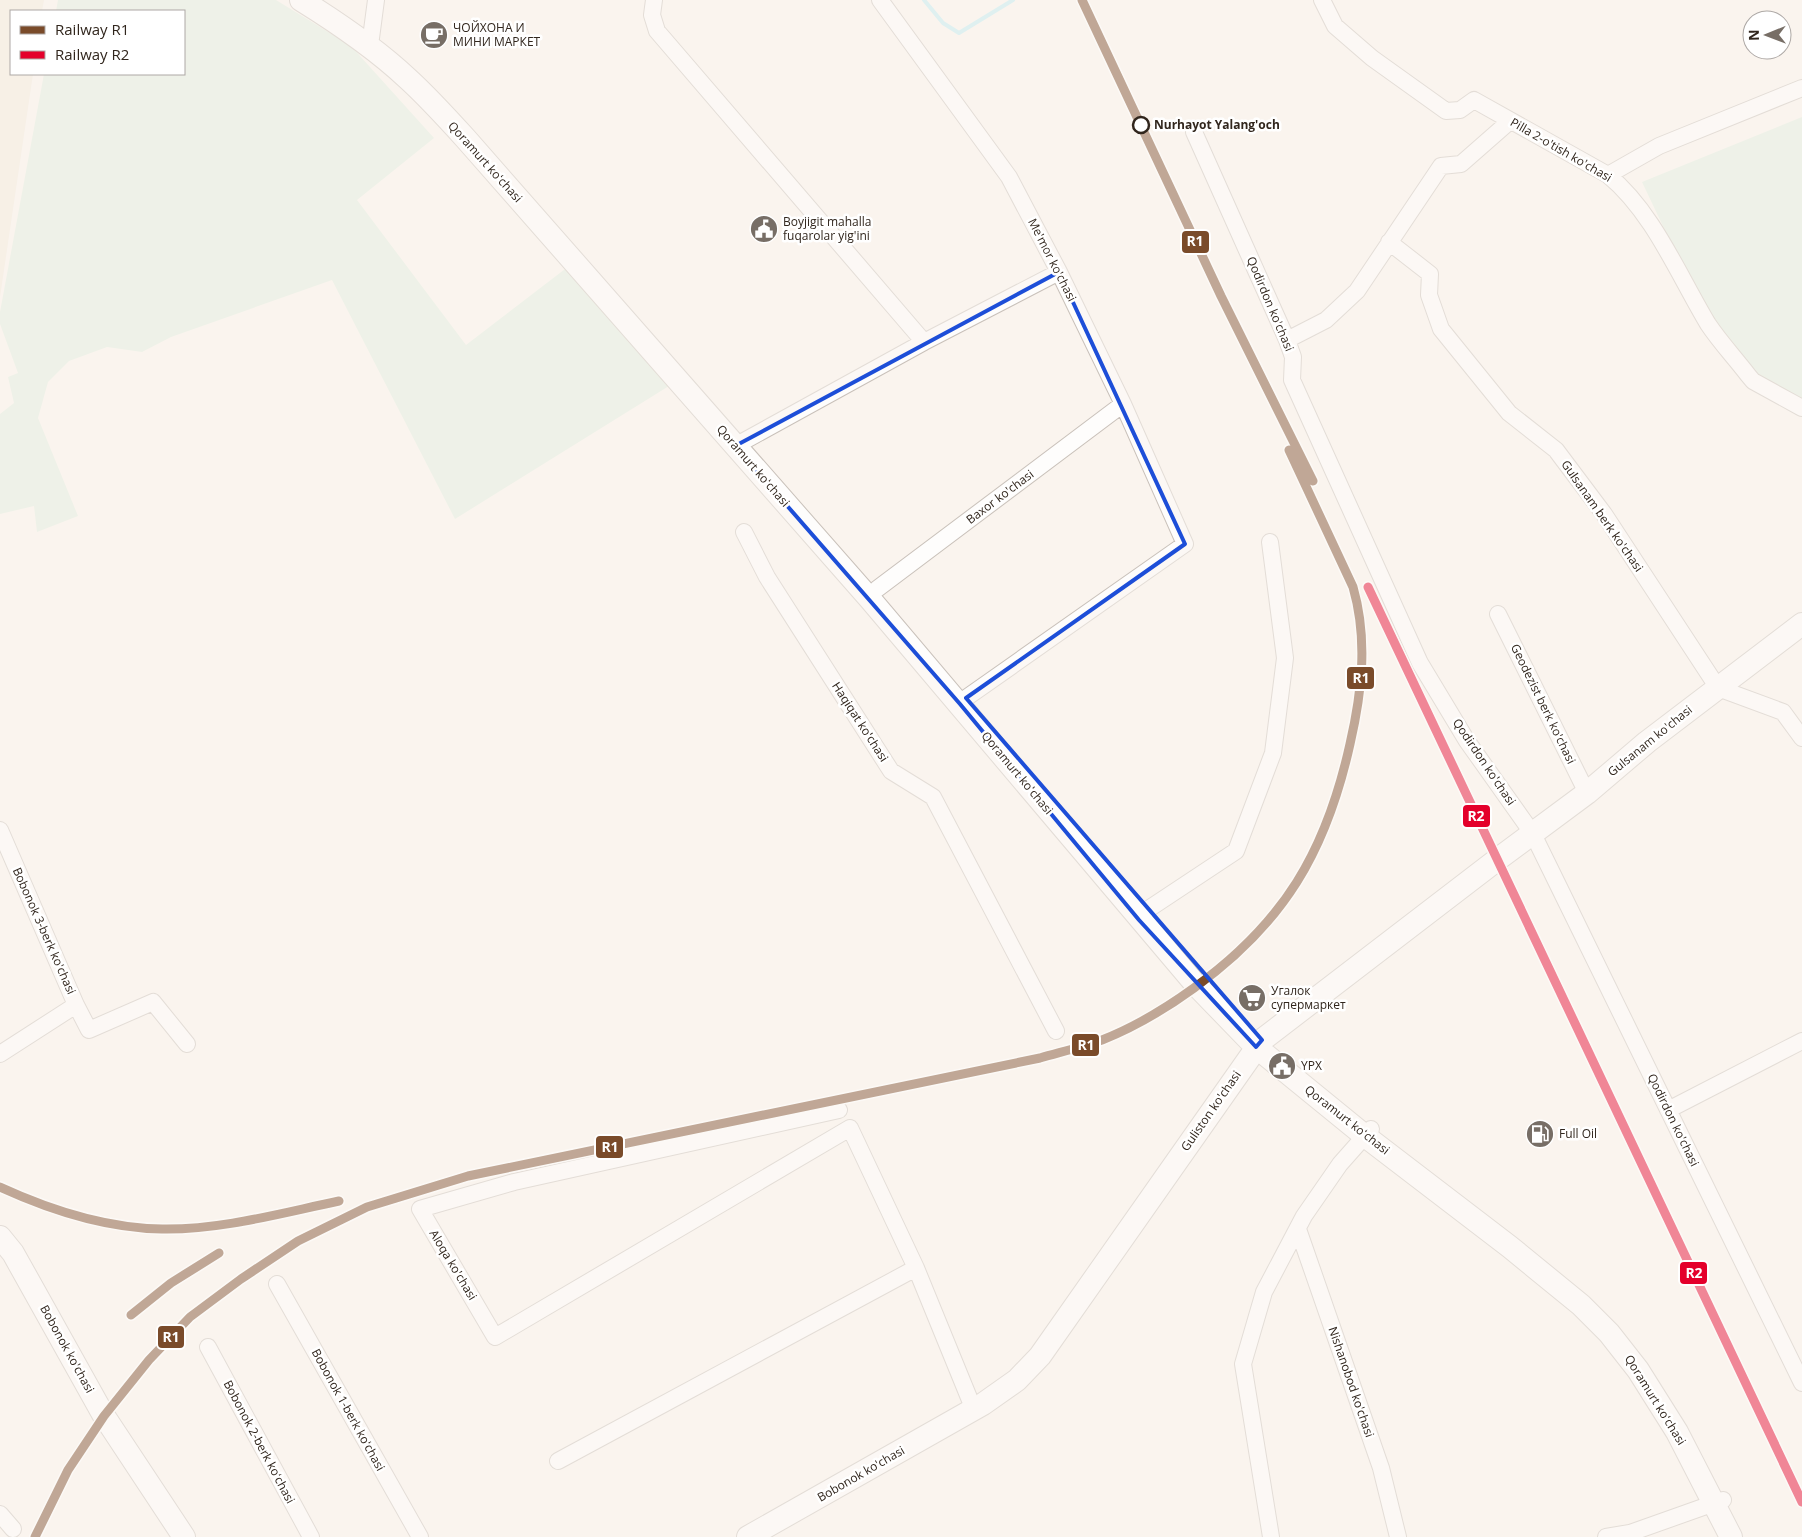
<svg xmlns="http://www.w3.org/2000/svg" width="1802" height="1537" font-family="'Open Sans',sans-serif">
	<style>
		.industrial { fill: #f3eadc }
		.green { fill: #e1eedf }
		.lines { fill: none; stroke-linecap: round; stroke-linejoin: round }
		.stream { stroke: #beecf2; stroke-width: 4 }
		.street-casing { stroke: #c9c1ba; stroke-width: 18 }
		.secondary-casing { stroke: #c9c1ba; stroke-width: 24 }
		.street { stroke: #fefdfc; stroke-width: 16 }
		.secondary { stroke: #fefdfc; stroke-width: 22 }
		.rail-1-casing { stroke: #fff; stroke-width: 12 }
		.rail-2-casing { stroke: #fff; stroke-width: 12 }
		.rail-1 { stroke: #7a4b2a; stroke-width: 9 }
		.rail-2 { stroke: #e4002b; stroke-width: 9 }
		.marked { fill: none; stroke: #1d4ed8; stroke-width: 4; stroke-linejoin: round }
		.stop-dot { fill: #fff; stroke: #31261d; stroke-width: 2.5 }
		.labels { text-anchor: middle; stroke-width: 5; stroke-linejoin: round; paint-order: stroke }
		.poi-label { font-size: 12px; fill: #31261d; stroke: #fff; text-anchor: start }
		.stop-label { font-size: 12px; font-weight: bold; fill: #31261d; stroke: #fff; text-anchor: start }
		.street-label { font-size: 12px; fill: #31261d; stroke: #fff }
		.line-badge { stroke: #fff; stroke-width: 2 }
		.badge-label { font-size: 14px; text-anchor: middle; font-weight: bold; fill: #fff }
	</style>
	<rect width="100%" height="100%" fill="#faf4ee"/>
	<path class="industrial" d="M 0,0 L 44,0 L 42,11 L 11,11 L 11,74 L 33,74 L 0,297 Z"/>
	<path class="green" d="M 58,0 L 276,0 L 351,46 L 434,138 L 357,200 L 466,345 L 569,266 L 669,386 L 455,519 L 332,280 L 171,337 L 142,352 L 107,347 L 69,361 L 48,382 L 38,418 L 78,516 L 37,532 L 34,506 L 0,514 L 0,414 L 14,403 L 8,377 L 18,373 L 0,324 L 0,312 L 44,74 L 184,74 L 184,11 L 56,11 Z
		M 1802,117 L 1802,401 L 1756,375 L 1698,300 L 1642,182 Z"/>
	<g class="lines">
		<path class="stream" d="M 924,0 L 943,23 L 959,33 L 1013,0"/>
		<defs>
			<path id="street" d="M 654,0 L 652,15 L 657,31 L 924,342
				M 880,0 L 1009,177 L 1059,272 L 1123,404 L 1185,544 L 966,698
				M 1322,0 L 1335,26 L 1372,58 L 1446,111 L 1460,110 L 1474,100 L 1608,175 C 1653,212 1678,274 1708,324 C 1720,342 1735,358 1748,375 L 1753,381 L 1802,408
				M 367,45 L 371,38 L 376,0
				M 1194,132 L 1287,340 L 1293,357 L 1292,380 L 1420,663 L 1467,741 L 1533,834 L 1802,1383
				M 1608,175 L 1659,146 L 1802,88
				M 1389,242 L 1430,274 L 1429,295 L 1441,329 L 1509,413 L 1556,450 L 1604,514 L 1718,688 L 1783,712 L 1802,738
				M 1287,340 L 1326,320 L 1357,291 L 1441,166 L 1461,164 L 1510,121
				M 735,446 L 924,342 L 1059,272
				M 744,532 L 767,577 L 891,771 L 933,797 L 1056,1031
				M 877,589 L 1123,404
				M 1498,614 L 1587,793
				M 0,830 L 76,1005 L 0,1054
				M 1147,910 L 1236,851 L 1273,753 L 1285,658 L 1270,542
				M 76,1005 L 89,1030 L 153,1002 L 187,1044
				M 839,1110 L 514,1182 L 420,1209 L 495,1337 L 850,1128 L 916,1268 L 974,1410
				M 1668,1110 L 1802,1041
				M 1298,1229 L 1381,1468 L 1398,1537
				M 277,1284 L 420,1537
				M 208,1347 L 311,1537
				M 558,1461 L 916,1268
				M 0,1514 L 13,1529
				M 1271,1537 L 1243,1364 L 1264,1292 L 1304,1216 L 1340,1164 L 1371,1129
				M 1606,1537 L 1630,1533 L 1723,1500"/>
			<path id="secondary" d="M 301,0 C 338,23 375,48 407,78 C 428,97 447,118 466,139 L 870,599 L 1197,986 L 1256,1047 L 1365,1136 L 1510,1247 L 1581,1305 L 1609,1333 L 1638,1370 L 1677,1432 L 1731,1537
				M 0,1237 L 13,1253 L 104,1416 L 184,1537
				M 748,1537 L 983,1404 L 1017,1380 L 1040,1356 L 1262,1040 L 1498,859 L 1587,793 L 1647,742 L 1802,624"/>
		</defs>
		<use href="#street" class="street-casing"/>
		<use href="#secondary" class="secondary-casing"/>
		<use href="#street" class="street"/>
		<use href="#secondary" class="secondary"/>
		<defs>
			<path id="rail-1" d="M 1082,0 L 1221,296 L 1313,481
				M 0,1187 C 50,1210 106,1228 162,1229 C 221,1230 281,1213 339,1201
				M 131,1315 L 171,1283 L 219,1253
				M 35,1537 L 68,1470 L 104,1416 L 149,1360 L 190,1317 L 241,1279 L 298,1241 L 367,1207 L 468,1176 L 1040,1058 C 1061,1052 1082,1047 1102,1040 C 1135,1027 1165,1009 1194,988 C 1284,923 1326,852 1350,744 C 1362,692 1368,639 1353,587 L 1289,450"/>
			<path id="rail-2" d="M 1368,587 L 1802,1502"/>
		</defs>
		<use href="#rail-1" class="rail-1-casing"/>
		<use href="#rail-2" class="rail-2-casing"/>
		<use href="#rail-1" class="rail-1"/>
		<use href="#rail-2" class="rail-2"/>
	</g>
	<path d="M0 0H1802V1537H0ZM 1059,272 L 1185,544 L 966,698 L 1262,1040 L 1256,1047 L 1139,920 L 960,704 L 735,446 Z" fill="#faf4ee" fill-opacity=".55" fill-rule="evenodd"/>
	<path class="marked" d="M 1059,272 L 1185,544 L 966,698 L 1262,1040 L 1256,1047 L 1139,920 L 960,704 L 735,446 Z"/>
	<defs>
		<symbol id="cafe-disc" viewBox="-11 -11 22 22"><circle r="9.5" fill="#776e66" stroke="#fff"/><path d="M-5.5-4.5H6V0H3Q3 3.5 0 3.5H-2.5Q-5.5 3.5-5.5 0ZM3-3.2v2h1.7v-2ZM-6 4.5H4V6H-6Z" fill="#fff"/></symbol>
		<symbol id="civic-disc" viewBox="-11 -11 22 22"><circle r="9.5" fill="#776e66" stroke="#fff"/><path d="M-.6-6.5H3V-4.5H.6V-3L4-1V1h2V6H-6V1h2V-1L-.6-3ZM-1.2 2.5V6h2.4V2.5Z" fill="#fff"/></symbol>
		<symbol id="supermarket-disc" viewBox="-11 -11 22 22"><circle r="9.5" fill="#776e66" stroke="#fff"/><path d="M-6-5.5h2.5l.6 2H6L4.5 2H-2.5L-4.4-4H-6ZM-1.5 3.2a1.3 1.3 0 1 0 .1 0ZM3 3.2a1.3 1.3 0 1 0 .1 0Z" fill="#fff"/></symbol>
		<symbol id="fuel-disc" viewBox="-11 -11 22 22"><circle r="9.5" fill="#776e66" stroke="#fff"/><path d="M-5.5-6h7V0h2V4h1.3V-2.5L3-4.5l.8-.8L6-3V5H2.5V1h-1V6h-7ZM-4.2-4.7v3.2H.2V-4.7Z" fill="#fff"/></symbol>
	</defs>
	<g fill-rule="evenodd">
		<use href="#cafe-disc" x="418" y="19" width="32" height="32"/>
		<use href="#civic-disc" x="748" y="213" width="32" height="32"/>
		<use href="#supermarket-disc" x="1236" y="982" width="32" height="32"/>
		<use href="#civic-disc" x="1266" y="1050" width="32" height="32"/>
		<use href="#fuel-disc" x="1524" y="1118" width="32" height="32"/>
	</g>
	<circle class="stop-dot" cx="1141" cy="125" r="8"/>
	<g class="labels">
		<g class="poi-label">
			<text x="453" y="32">ЧОЙХОНА И<tspan x="453" dy="14">МИНИ МАРКЕТ</tspan></text>
			<text x="783" y="226">Boyjigit mahalla<tspan x="783" dy="14">fuqarolar yig'ini</tspan></text>
			<text x="1271" y="995">Угалок<tspan x="1271" dy="14">супермаркет</tspan></text>
			<text x="1301" y="1070">YPX</text>
			<text x="1559" y="1138">Full Oil</text>
		</g>
		<g class="stop-label">
			<text x="1154" y="129">Nurhayot Yalang'och</text>
		</g>
		<g class="street-label">
			<text transform="translate(1561 150) rotate(30)" y="4">Pilla 2-o'tish ko'chasi</text>
			<text transform="translate(485 162) rotate(48)" y="4">Qoramurt koʻchasi</text>
			<text transform="translate(1052 260) rotate(63)" y="4">Me'mor ko'chasi</text>
			<text transform="translate(1270 304) rotate(67)" y="4">Qodirdon ko'chasi</text>
			<text transform="translate(753 466) rotate(49)" y="4">Qoramurt koʻchasi</text>
			<text transform="translate(1000 497) rotate(-37)" y="4">Baxor ko'chasi</text>
			<text transform="translate(1602 516) rotate(55)" y="4">Gulsanam berk ko'chasi</text>
			<text transform="translate(1543 704) rotate(64)" y="4">Geodezist berk ko'chasi</text>
			<text transform="translate(860 722) rotate(57)" y="4">Haqiqat ko'chasi</text>
			<text transform="translate(1650 741) rotate(-39)" y="4">Gulsanam ko'chasi</text>
			<text transform="translate(1484 762) rotate(56)" y="4">Qodirdon ko'chasi</text>
			<text transform="translate(1017 773) rotate(50)" y="4">Qoramurt koʻchasi</text>
			<text transform="translate(44 931) rotate(66)" y="4">Bobonok 3-berk koʻchasi</text>
			<text transform="translate(1211 1111) rotate(-55)" y="4">Guliston ko'chasi</text>
			<text transform="translate(1347 1120) rotate(38)" y="4">Qoramurt koʻchasi</text>
			<text transform="translate(1673 1120) rotate(64)" y="4">Qodirdon ko'chasi</text>
			<text transform="translate(453 1265) rotate(59)" y="4">Aloqa ko'chasi</text>
			<text transform="translate(67 1349) rotate(61)" y="4">Bobonok ko'chasi</text>
			<text transform="translate(1351 1382) rotate(71)" y="4">Nishanobod ko'chasi</text>
			<text transform="translate(1655 1400) rotate(58)" y="4">Qoramurt koʻchasi</text>
			<text transform="translate(348 1410) rotate(61)" y="4">Bobonok 1-berk koʻchasi</text>
			<text transform="translate(259 1442) rotate(62)" y="4">Bobonok 2-berk koʻchasi</text>
			<text transform="translate(861 1474) rotate(-30)" y="4">Bobonok ko'chasi</text>
		</g>
	</g>
	<g class="line-badge">
		<rect x="1181" y="230" width="29" height="24" rx="5" fill="#7a4b2a"/>
		<rect x="1346" y="666" width="29" height="24" rx="5" fill="#7a4b2a"/>
		<rect x="1462" y="804" width="29" height="24" rx="5" fill="#e4002b"/>
		<rect x="1071" y="1033" width="29" height="24" rx="5" fill="#7a4b2a"/>
		<rect x="595" y="1135" width="29" height="24" rx="5" fill="#7a4b2a"/>
		<rect x="1679" y="1261" width="29" height="24" rx="5" fill="#e4002b"/>
		<rect x="157" y="1325" width="28" height="24" rx="5" fill="#7a4b2a"/>
	</g>
	<g class="badge-label">
		<text x="1195" y="246">R1</text>
		<text x="1361" y="683">R1</text>
		<text x="1476" y="821">R2</text>
		<text x="1086" y="1050">R1</text>
		<text x="610" y="1152">R1</text>
		<text x="1694" y="1278">R2</text>
		<text x="171" y="1342">R1</text>
	</g>
	<rect x="10" y="10" width="175" height="65" fill="#ffffff" stroke="#ada8a5"/>
	<rect x="20" y="26" width="25" height="8" fill="#7a4b2a" stroke="#ada8a5"/>
	<text x="55" y="35" font-size="15" fill="#31261d">Railway R1</text>
	<rect x="20" y="51" width="25" height="8" fill="#e4002b" stroke="#ada8a5"/>
	<text x="55" y="60" font-size="15" fill="#31261d">Railway R2</text>
	<g transform="translate(1767 35) rotate(269)"><circle r="24" fill="#ffffff" stroke="#ada8a5"/>
	<path d="M0-4L9 19L0 12L-9 19Z" fill="#776e66"/>
	<text y="-8" font-size="14" font-weight="bold" text-anchor="middle" fill="#31261d">N</text>
	</g>
</svg>
